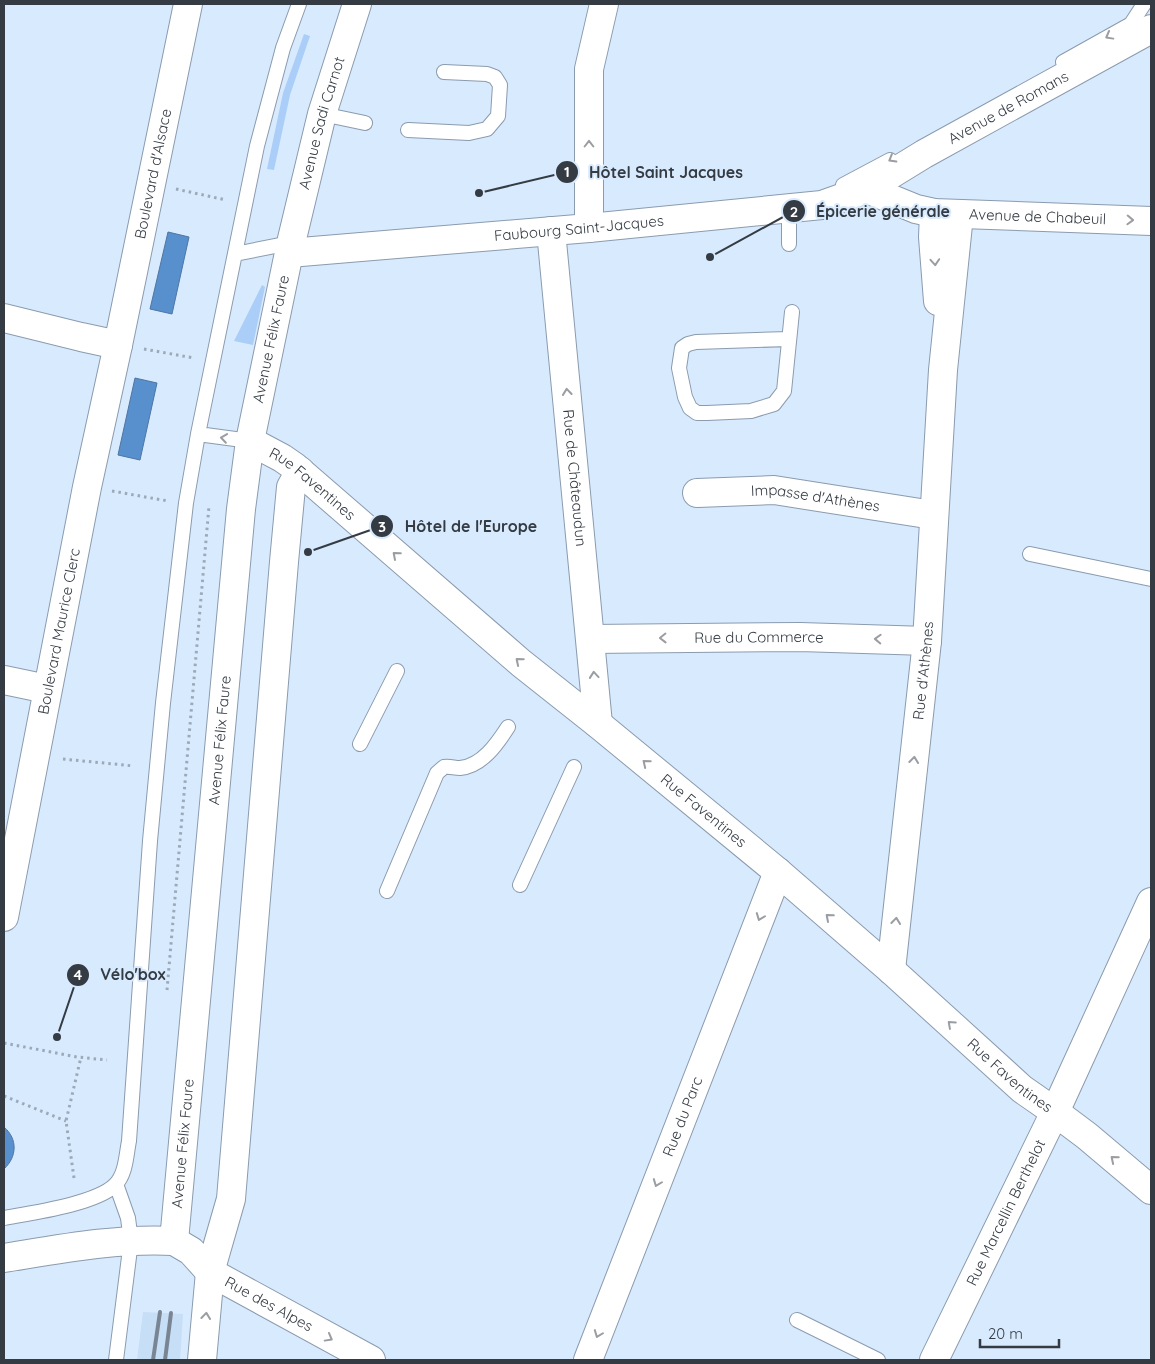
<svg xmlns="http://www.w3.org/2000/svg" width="1155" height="1364" font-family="Quicksand,sans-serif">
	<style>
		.built { fill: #c7def7 }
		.green { fill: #aacef7 }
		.water { fill: #588fcd; stroke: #4d76a4 }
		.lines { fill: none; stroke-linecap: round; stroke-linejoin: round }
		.lane-casing { stroke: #8b9bae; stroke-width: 16 }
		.street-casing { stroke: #8b9bae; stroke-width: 30 }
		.secondary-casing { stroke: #8b9bae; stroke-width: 30 }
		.primary-casing { stroke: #8b9bae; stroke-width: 30 }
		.path { stroke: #9ba9b8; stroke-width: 3; stroke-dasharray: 2.5 4; stroke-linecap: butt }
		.lane { stroke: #fff; stroke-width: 14 }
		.street { stroke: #fff; stroke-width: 28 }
		.secondary { stroke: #fff; stroke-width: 28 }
		.primary { stroke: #fff; stroke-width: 28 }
		.rail { stroke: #7a8593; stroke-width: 4 }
		.oneway { stroke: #9a9da1 }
		.labels { text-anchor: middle; stroke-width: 4; stroke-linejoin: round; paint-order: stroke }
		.street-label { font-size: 15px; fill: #343b43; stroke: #d8eafe }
		.leader { fill: none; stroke: #343b43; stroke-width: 2 }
		.callout-dot { fill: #343b43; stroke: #d8eafe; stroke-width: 2 }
		.mark-label { font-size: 15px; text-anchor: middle; font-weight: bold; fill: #fff }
		.callout-label { font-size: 16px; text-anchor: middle; font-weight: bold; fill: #343b43; stroke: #d8eafe; stroke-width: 4; stroke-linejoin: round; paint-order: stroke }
	</style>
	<rect width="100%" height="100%" fill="#d8eafe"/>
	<path class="built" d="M 143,1312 L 183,1314 L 180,1360 L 137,1360 Z"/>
	<path class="green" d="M 304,34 L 310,36 L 290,95 L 274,170 L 267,169 L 283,93 Z
		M 262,285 L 265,287 L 253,345 L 234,341 Z"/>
	<path class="water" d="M 168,232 L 189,237 L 172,314 L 150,309 Z
		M 135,378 L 157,383 L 140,460 L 118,455 Z
		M 4,1127 C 18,1139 17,1157 4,1169 Z"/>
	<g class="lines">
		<defs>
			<path id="lane" d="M 1063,62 L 1131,24 L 1144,4
				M 322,114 L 365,123
				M 408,130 L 469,133 L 487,129 L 498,116 L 500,85 L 495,77 L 487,74 L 444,72
				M 843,185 L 890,160
				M 789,209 L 789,244
				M 235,254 L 295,242
				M 789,339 L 696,342 L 688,344 L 682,348 L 679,368 L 685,397 L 690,408 L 697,413 L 707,413 L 751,411 L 774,404 L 784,391 L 792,312
				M 198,434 L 250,441
				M 1030,554 L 1151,579
				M 360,744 L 397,671
				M 520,885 L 574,767
				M 387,891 L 437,773 L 444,767 C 450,766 454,768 460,768 C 482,766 497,744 508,727
				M 4,1218 C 31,1213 96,1204 115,1185 C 126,1174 126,1156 129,1141 L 150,841 L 163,703 L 186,503 L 198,434 L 257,146 L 283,48 L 299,4
				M 797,1320 L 878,1360
				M 116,1360 L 131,1241 L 128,1218 L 116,1184"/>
			<g id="street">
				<path d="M 934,213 L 933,237 L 938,301"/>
				<path d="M 589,228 L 589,69 L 604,4"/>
				<path id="s1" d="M 551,231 L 598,724"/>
				<path d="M 4,318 L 81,337 L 118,345"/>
				<path id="s2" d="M 250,441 L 282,458 L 295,467 L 521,663 L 598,724 L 778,872 L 891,970 L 1022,1089 L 1055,1112"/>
				<path id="s3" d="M 697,493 L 774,490 L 933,515"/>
				<path id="s4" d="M 591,639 L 800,637 L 927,641"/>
				<path d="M 4,680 L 47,689"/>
				<path id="s5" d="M 4,917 L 87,487 L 118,345 L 188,4"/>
				<path id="s6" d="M 891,970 L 927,641 L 943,370 L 959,215"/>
				<path d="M 210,1272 L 231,1199 L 284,562 L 291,487 L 300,471"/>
				<path id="s7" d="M 588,1360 L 778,872"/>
			</g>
			<g id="secondary">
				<path id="s8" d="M 867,189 L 916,209 L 934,213 L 1151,221"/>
				<path id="s9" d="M 289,253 L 589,228 L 822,205 L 867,189 L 924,154 L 1151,29"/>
				<path d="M 1055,1112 L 1087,1136 L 1151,1190"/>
				<path id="s10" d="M 174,1241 L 191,1251 L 210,1272 L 371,1360"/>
				<path d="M 202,1360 L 210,1272"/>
				<path id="s11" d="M 934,1360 L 1055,1112 L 1151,902"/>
			</g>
			<g id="primary">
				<path id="s12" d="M 4,1258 C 60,1249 116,1238 174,1241 L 241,509 L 250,441 L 291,243 L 322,114 L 357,4"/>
			</g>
		</defs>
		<use href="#lane" class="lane-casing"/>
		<use href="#street" class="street-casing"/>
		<use href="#secondary" class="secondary-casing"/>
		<use href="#primary" class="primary-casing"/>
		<path class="path" d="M 176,189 L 226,200
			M 144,349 L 194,358
			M 112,491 L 168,501
			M 63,759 L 134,766
			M 167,990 L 209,506
			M 4,1043 L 77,1057 L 107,1060
			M 4,1096 L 66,1121
			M 74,1178 L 66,1121 L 81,1057"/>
		<use href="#lane" class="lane"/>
		<use href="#street" class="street"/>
		<use href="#secondary" class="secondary"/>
		<use href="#primary" class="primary"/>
		<path class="rail" d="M 153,1360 L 160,1312
			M 165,1360 L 171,1313"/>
	</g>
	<defs><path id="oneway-chevron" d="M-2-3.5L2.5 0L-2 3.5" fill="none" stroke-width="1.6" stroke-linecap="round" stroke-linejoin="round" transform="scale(1.25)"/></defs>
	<g class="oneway">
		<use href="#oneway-chevron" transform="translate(1109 36) rotate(151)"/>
		<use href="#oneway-chevron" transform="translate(589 144) rotate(-90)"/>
		<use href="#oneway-chevron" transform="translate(892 159) rotate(150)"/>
		<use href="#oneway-chevron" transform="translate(1130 220) rotate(2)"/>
		<use href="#oneway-chevron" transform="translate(935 262) rotate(86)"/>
		<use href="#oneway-chevron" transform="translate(567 392) rotate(-96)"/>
		<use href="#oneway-chevron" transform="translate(224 438) rotate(-172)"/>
		<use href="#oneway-chevron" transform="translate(396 555) rotate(-139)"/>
		<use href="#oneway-chevron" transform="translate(663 638) rotate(179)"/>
		<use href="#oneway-chevron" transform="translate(878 639) rotate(-178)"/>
		<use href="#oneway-chevron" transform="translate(519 661) rotate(-140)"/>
		<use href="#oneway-chevron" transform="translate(594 675) rotate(-95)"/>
		<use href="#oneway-chevron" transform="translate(914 760) rotate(-84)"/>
		<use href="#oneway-chevron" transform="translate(646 763) rotate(-141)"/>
		<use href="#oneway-chevron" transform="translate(760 917) rotate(111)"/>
		<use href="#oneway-chevron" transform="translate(829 917) rotate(-139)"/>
		<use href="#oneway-chevron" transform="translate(896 921) rotate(-84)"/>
		<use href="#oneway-chevron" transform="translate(951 1024) rotate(-138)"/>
		<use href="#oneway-chevron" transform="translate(1114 1159) rotate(-140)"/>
		<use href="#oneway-chevron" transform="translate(657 1183) rotate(111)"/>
		<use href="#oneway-chevron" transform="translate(206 1316) rotate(-84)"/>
		<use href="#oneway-chevron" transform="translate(598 1334) rotate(111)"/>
		<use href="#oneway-chevron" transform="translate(329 1338) rotate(29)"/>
	</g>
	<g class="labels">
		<g class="street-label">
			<text dy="5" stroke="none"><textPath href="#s9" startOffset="746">Avenue de Romans</textPath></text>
			<text dy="5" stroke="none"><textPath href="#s12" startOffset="1301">Avenue Sadi Carnot</textPath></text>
			<text dy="5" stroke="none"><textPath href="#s5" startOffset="758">Boulevard d'Alsace</textPath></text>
			<text dy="5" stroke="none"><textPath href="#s8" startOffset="175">Avenue de Chabeuil</textPath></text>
			<text dy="5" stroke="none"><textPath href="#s9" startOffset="291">Faubourg Saint-Jacques</textPath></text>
			<text dy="5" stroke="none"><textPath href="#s12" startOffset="1079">Avenue Félix Faure</textPath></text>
			<text dy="5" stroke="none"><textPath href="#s1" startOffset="248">Rue de Châteaudun</textPath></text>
			<text dy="5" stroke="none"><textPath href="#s2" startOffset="76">Rue Faventines</textPath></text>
			<text dy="5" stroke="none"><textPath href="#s3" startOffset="119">Impasse d'Athènes</textPath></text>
			<text dy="5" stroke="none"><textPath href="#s5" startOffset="291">Boulevard Maurice Clerc</textPath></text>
			<text dy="5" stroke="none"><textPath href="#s4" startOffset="168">Rue du Commerce</textPath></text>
			<text dy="5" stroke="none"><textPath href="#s6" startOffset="301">Rue d'Athènes</textPath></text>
			<text dy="5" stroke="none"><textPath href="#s12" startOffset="674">Avenue Félix Faure</textPath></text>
			<text dy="5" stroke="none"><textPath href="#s2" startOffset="586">Rue Faventines</textPath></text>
			<text dy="5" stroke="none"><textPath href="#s2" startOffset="991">Rue Faventines</textPath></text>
			<text dy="5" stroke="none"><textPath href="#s7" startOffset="261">Rue du Parc</textPath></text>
			<text dy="5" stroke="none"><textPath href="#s12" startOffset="269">Avenue Félix Faure</textPath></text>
			<text dy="5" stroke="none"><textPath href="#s11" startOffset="164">Rue Marcellin Berthelot</textPath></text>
			<text dy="5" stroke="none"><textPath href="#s10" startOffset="115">Rue des Alpes</textPath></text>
		</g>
	</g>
	<path class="leader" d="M479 193L567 172M710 257L794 211M308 552L382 526M57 1037L78 975"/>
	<g class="callout-dot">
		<circle cx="479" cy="193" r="5"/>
		<circle cx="710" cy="257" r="5"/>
		<circle cx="308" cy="552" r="5"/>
		<circle cx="57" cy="1037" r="5"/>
		<circle cx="567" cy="172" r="12"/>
		<circle cx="794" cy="211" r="12"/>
		<circle cx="382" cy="526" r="12"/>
		<circle cx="78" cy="975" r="12"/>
	</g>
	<g class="mark-label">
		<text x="567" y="177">1</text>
		<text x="794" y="217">2</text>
		<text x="382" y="532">3</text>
		<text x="78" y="980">4</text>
	</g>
	<g class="callout-label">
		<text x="666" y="178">Hôtel Saint Jacques</text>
		<text x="883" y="217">Épicerie générale</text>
		<text x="471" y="532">Hôtel de l'Europe</text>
		<text x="133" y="980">Vélo'box</text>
	</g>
	<rect width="1155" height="1364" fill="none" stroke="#343b43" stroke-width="10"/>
	<path d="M980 1339v8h79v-8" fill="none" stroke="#343b43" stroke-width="2.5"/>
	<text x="988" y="1339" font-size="15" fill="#343b43" stroke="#d8eafe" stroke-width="4" paint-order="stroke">20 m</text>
</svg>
